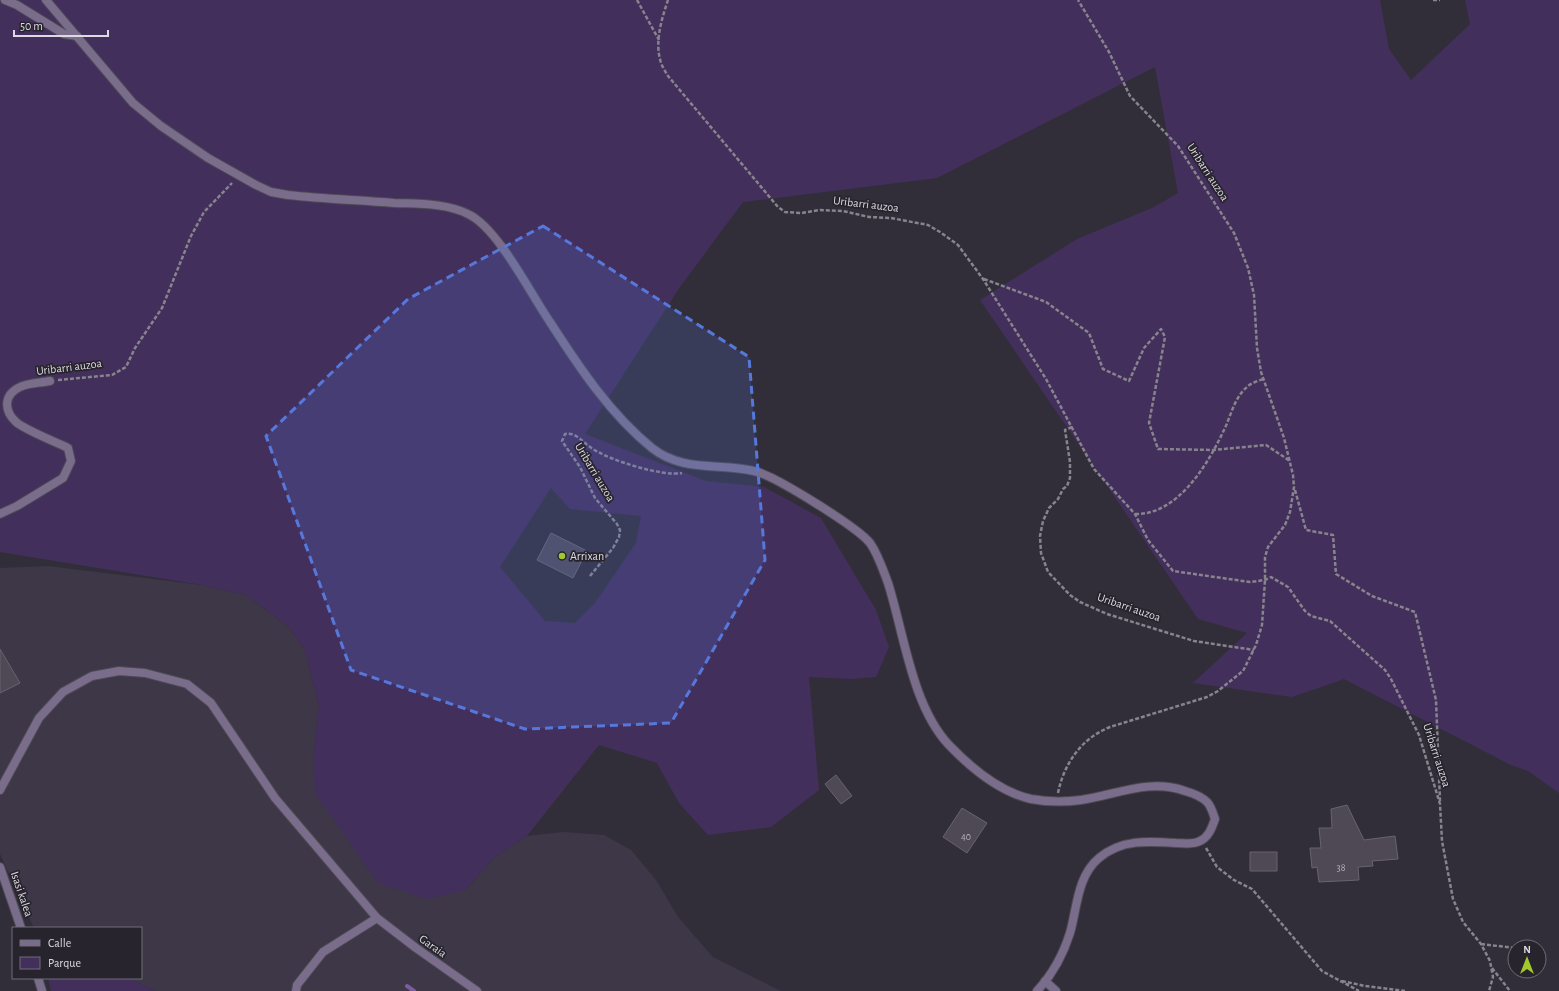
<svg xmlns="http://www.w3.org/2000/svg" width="1559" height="991" font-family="'Alegreya Sans',sans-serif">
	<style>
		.built { fill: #3d3747 }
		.green { fill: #432f5c; fill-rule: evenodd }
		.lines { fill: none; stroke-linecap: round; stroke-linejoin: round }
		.stream { stroke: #7a5ca0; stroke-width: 4 }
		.building { fill: #4e4955; stroke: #67636f }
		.minor-casing { stroke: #4d4a54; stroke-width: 10 }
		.tertiary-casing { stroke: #4d4a54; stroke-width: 10 }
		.path { stroke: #88848d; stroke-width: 2.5; stroke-dasharray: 4 2; stroke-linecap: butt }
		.minor { stroke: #796d8b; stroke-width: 8 }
		.tertiary { stroke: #796d8b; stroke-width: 8 }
		.marked { fill: #5778db; fill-opacity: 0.2; stroke: #5778db; stroke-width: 3; stroke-dasharray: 8 5; stroke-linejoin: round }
		.poi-dot { fill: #a1c929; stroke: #28242e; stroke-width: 1.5 }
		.labels { text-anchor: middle; stroke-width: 3.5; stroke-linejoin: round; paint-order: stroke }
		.number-label { font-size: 10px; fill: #b9b6be }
		.street-label { font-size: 12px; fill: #dddae1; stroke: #28242e }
		.poi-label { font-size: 12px; fill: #dddae1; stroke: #28242e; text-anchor: start }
	</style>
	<rect width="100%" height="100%" fill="#322e39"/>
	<path class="built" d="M 48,566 L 202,585 L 246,595 L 289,627 L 305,651 L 319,707 L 313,760 L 465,890 L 495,857 L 527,836 L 564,832 L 604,835 L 631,850 L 656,880 L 678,917 L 713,957 L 781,991 L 155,991 L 129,978 L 141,978 L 141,928 L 34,928 L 0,854 L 0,568 Z"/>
	<path class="green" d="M 0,0 L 1380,0 L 1389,49 L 1411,80 L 1470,24 L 1465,0 L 1559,0 L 1559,793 L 1528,771 L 1511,765 L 1344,679 L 1292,697 L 1193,683 L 1247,633 L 1198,619 L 980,300 L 1077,239 L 1152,208 L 1178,193 L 1155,67 L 937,178 L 743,202 L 680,287 L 585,434 L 706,481 L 764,487 L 821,518 L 876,610 L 889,647 L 876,677 L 851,679 L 809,677 L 819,790 L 771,827 L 708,835 L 679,803 L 657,763 L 599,745 L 527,836 L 495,857 L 465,890 L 427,899 L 378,883 L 315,793 L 313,760 L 319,707 L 305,651 L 289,627 L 246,595 L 202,585 L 0,552 ZM 551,488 L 570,509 L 641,516 L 636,543 L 595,603 L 575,623 L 545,621 L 500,567 Z
		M 48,978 L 129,978 L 155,991 L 51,991 Z"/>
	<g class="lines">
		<path class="stream" d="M 407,986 L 414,991"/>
	</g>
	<path class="building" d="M 551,533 L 587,551 L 573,578 L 537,560 Z
		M 0,649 L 20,683 L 0,693 Z
		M 836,775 L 852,796 L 841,804 L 825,784 Z
		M 1347,805 L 1364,840 L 1395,836 L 1398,859 L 1372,861 L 1373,866 L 1358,867 L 1359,880 L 1319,882 L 1317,867 L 1312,868 L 1310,848 L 1321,848 L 1319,828 L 1332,828 L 1331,809 Z
		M 962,808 L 987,823 L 967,853 L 943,837 Z
		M 1250,852 L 1277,852 L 1277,871 L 1250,871 Z"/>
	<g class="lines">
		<defs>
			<path id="minor" d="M 5,0 L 17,5 L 64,34 L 77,36
				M 0,514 L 17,506 L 63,478 L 71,461 L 68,448 C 56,442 25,430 16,422 C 4,411 3,395 20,387 C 28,383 40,383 50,381
				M 0,790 L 39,718 L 63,692 L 92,676 L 119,671 L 145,673 L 187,684 L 211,703 L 275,798 L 377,918 L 416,948 L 477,991
				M 0,867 L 21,928
				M 38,978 L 42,991
				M 1045,981 L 1056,991
				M 296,991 L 297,985 L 323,952 L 377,918"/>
			<path id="tertiary" d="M 46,0 L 133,103 L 161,126 L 208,158 L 256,185 L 271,192 L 288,195 C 323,199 359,200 394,203 C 418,204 446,203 468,214 C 498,228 530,293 550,322 C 579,367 610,414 652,448 C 682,472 719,463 754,471 C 774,475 857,527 870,543 C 878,554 883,570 888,583 C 904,633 912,706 949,745 C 971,768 1000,792 1031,799 C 1047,802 1066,802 1081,800 C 1116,795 1150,778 1185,791 C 1192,793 1201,796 1207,802 C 1211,806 1213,813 1215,819 C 1212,827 1209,837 1200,841 C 1193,845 1184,843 1176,843 C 1149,841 1121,839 1099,858 C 1077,876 1077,909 1070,933 C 1063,955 1053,974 1037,991"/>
		</defs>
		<use href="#minor" class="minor-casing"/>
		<use href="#tertiary" class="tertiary-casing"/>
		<path class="path" d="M 637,0 L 659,40
			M 668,0 C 662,18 655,40 660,59 C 661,65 665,71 668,76 L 778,207 L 785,212 L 802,213 L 820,210 L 843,211 L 869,217 L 891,218 L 928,225 L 940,232 L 958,245 L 983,279 L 1046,379 L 1094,469 L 1135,514 L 1148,540 L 1173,571 L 1250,582 L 1265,580 L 1271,577 L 1288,587 L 1305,611 L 1311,616 L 1330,621 L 1385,670 L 1391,679 L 1419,735 L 1440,804 L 1442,841 L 1453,899 L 1463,922 L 1481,944 L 1490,961 L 1493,977 L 1489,991
			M 1433,0 L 1440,0
			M 984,279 L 1046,302 L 1089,333 L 1103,369 L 1129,381 L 1144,348 L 1161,329 L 1165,337 L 1149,423 L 1158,449 L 1213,450 L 1266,445 L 1290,461
			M 58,380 L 112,375 L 126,367 L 135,348 L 162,308 L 191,236 L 204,212 L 232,183
			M 1072,427 L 1065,430 L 1070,462 L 1070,478 L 1067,486 L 1063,489 L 1058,499 L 1049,508 L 1043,521 L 1040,536 L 1041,553 L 1048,572 L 1070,595 L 1080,602 L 1107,614 L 1194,641 L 1254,650
			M 1295,490 L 1306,530 L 1333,535 L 1336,574 L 1372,596 L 1415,612 L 1436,700 L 1440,801
			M 1135,514 C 1178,515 1208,464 1224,430 C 1231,416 1234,398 1247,387 C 1251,383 1258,381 1263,379
			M 590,576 L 613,548 L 619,537 L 620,530 L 617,524 L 595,498 L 580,467 L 562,441 L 565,434 C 577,432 583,443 593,449 C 609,460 663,477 682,473
			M 1058,793 C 1064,763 1082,738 1110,727 L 1207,697 L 1218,691 L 1243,671 L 1256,645 L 1262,625 L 1265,580 L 1265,557 L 1268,547 L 1285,525 L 1290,512 L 1294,487 L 1293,475 L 1284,438 L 1261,372 L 1257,348 L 1254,295 L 1248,268 L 1234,233 L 1178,146 L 1130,96 L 1109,52 L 1078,0
			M 1206,848 L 1217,867 L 1234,880 L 1252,889 L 1322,971 L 1359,991
			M 1481,944 L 1515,948
			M 1492,968 L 1510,991
			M 1342,981 L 1365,986 L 1405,991"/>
		<use href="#minor" class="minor"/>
		<use href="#tertiary" class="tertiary"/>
	</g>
	<path class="marked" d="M 543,226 L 749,357 L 765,560 L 671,723 L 525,729 L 351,670 L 266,436 L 408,299 Z"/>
	<circle class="poi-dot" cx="562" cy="556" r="4"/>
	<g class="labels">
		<g class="number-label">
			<text x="966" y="840">40</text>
			<text x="1341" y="871">38</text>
		</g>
		<g class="street-label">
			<text transform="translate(1208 172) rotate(57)" y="4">Uribarri auzoa</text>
			<text transform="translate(866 204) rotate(7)" y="4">Uribarri auzoa</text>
			<text transform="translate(69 367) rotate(-7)" y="4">Uribarri auzoa</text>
			<text transform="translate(595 472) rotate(59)" y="4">Uribarri auzoa</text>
			<text transform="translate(1129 607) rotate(19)" y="4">Uribarri auzoa</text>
			<text transform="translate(1437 755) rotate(72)" y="4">Uribarri auzoa</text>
			<text transform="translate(22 894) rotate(71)" y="4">Isasi kalea</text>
			<text transform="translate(433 946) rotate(35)" y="4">Garaia</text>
		</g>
		<g class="poi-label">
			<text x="570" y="560">Arrixan</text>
		</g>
	</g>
	<rect x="12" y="927" width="130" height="52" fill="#28242e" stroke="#706d76"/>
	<rect x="20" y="940" width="20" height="6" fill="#796d8b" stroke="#706d76"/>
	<text x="48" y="947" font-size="12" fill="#dddae1">Calle</text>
	<rect x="20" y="957" width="20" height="12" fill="#432f5c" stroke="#706d76"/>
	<text x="48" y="967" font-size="12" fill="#dddae1">Parque</text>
	<g transform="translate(1527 959)"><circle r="19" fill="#28242e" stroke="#706d76"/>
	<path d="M0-3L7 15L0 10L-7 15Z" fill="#a1c929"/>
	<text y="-6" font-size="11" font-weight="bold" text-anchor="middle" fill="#dddae1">N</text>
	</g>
	<path d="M14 30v6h94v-6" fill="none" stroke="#dddae1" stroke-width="2"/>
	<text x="20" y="30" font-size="12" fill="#dddae1" stroke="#28242e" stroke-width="3" paint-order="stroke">50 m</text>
</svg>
